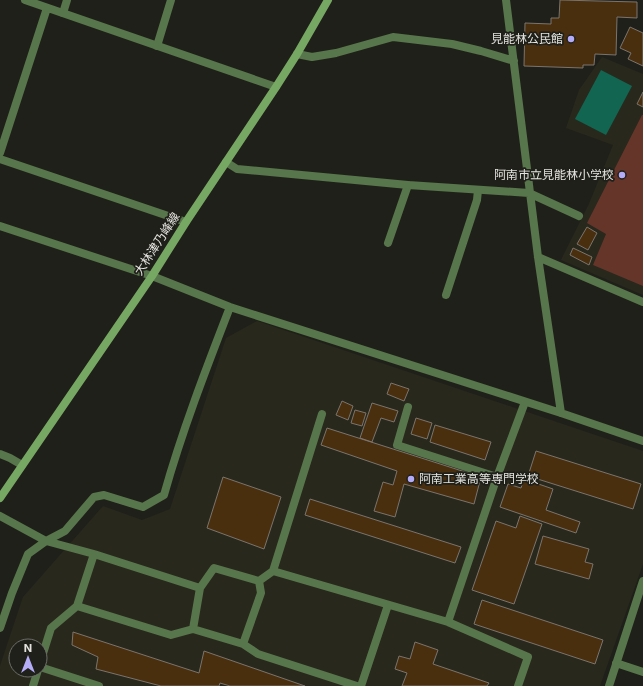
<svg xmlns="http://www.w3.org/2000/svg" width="643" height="686" font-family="Inter,'Noto Sans JP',sans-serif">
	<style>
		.built { fill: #29281c; fill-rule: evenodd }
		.green { fill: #66352a }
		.water { fill: #126551 }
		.building { fill: #4a2f0e; stroke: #7a746f }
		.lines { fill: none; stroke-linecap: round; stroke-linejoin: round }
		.lane { stroke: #58764c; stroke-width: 8 }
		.street { stroke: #58764c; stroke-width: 8 }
		.secondary { stroke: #77a863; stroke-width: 8 }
		.poi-dot { fill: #b5acf8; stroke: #20201a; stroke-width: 1.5 }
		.labels { text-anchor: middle; stroke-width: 3.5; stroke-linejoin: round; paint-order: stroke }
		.poi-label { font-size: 12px; fill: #e4e3df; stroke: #20201a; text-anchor: end }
		.street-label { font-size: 12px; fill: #e4e3df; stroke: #20201a }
	</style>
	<rect width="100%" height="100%" fill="#20201a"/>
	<path class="built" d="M 602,57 L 643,74 L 643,295 L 561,260 L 588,206 L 613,145 L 566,128 L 579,90 Z
		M 257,321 L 643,451 L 643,564 L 600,686 L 0,686 L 0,666 L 23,597 L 103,506 L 142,520 L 170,509 L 226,338 ZM 16,646 L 40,646 L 40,670 L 16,670 Z"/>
	<path class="green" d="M 642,115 L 643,115 L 643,286 L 593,265 L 606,234 L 587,223 Z"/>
	<path class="water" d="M 601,70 L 632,86 L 606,135 L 575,119 Z"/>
	<path class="building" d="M 560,0 L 637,2 L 637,18 L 617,17 L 616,55 L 595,54 L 594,65 L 583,65 L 583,68 L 524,66 L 525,23 L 551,24 L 551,18 L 559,18 Z
		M 630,27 L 643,33 L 643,66 L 628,59 L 631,53 L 620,48 Z
		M 643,92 L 643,107 L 637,104 Z
		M 587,227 L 597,233 L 588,250 L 577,244 Z
		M 573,248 L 592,257 L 589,265 L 570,255 Z
		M 391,383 L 409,389 L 404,401 L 387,394 Z
		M 342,401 L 353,406 L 348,420 L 336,415 Z
		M 372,403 L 398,411 L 394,422 L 381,418 L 372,442 L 360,438 Z
		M 355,410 L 366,413 L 362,426 L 351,423 Z
		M 416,418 L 432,423 L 427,439 L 411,434 Z
		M 435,425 L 491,442 L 485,460 L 430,442 Z
		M 327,428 L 481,477 L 474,504 L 404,484 L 395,517 L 374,511 L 383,482 L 393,485 L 397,471 L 321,445 Z
		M 536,451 L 641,484 L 633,509 L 528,476 Z
		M 223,477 L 281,497 L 264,549 L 207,528 Z
		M 524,479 L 553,489 L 546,510 L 580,522 L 576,533 L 500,507 L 508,484 L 521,488 Z
		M 310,499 L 461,547 L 455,563 L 305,515 Z
		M 520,516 L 542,524 L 514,604 L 472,590 L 496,521 L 516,528 Z
		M 543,536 L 589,549 L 585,562 L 593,564 L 589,579 L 535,564 Z
		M 482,600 L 603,640 L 595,664 L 474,624 Z
		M 73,632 L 199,673 L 204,651 L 305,686 L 230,686 L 220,683 L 219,686 L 161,686 L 96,669 L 98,657 L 72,645 Z
		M 415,642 L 438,650 L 433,664 L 489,683 L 487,686 L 402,686 L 407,673 L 395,669 L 399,656 L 410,659 Z"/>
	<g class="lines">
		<path class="lane" d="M 63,13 L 67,0
			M 157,46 L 171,0
			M 388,243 L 408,185
			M 446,295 L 477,200 L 478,190
			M 408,407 L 397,445 L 497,477
			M 322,414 L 273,571 L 448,622 L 497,477 L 525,402
			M 46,541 L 94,554 L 200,588 L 214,568 L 259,581 L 273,571
			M 200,588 L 193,629 L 243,644 L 261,593 L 259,581
			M 77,606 L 171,635 L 193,629
			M 448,622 L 528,657 L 518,686
			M 243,644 L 258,654 L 357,686
			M 40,663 L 51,628 L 77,606 L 94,554
			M 40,667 L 99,686
			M 33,686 L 38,670
			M 361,686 L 388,605"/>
		<path class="street" d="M 25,0 L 276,87
			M 506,0 L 538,257 L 561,413
			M 297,54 L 312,57 L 336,53 L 393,37 L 452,44 L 481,51 L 514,61
			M 0,153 L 47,8
			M 0,159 L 186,222
			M 226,162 L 237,169 L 408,185 L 529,193 L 579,216
			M 0,226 L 152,276 L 230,307 L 561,413 L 643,441
			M 538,257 L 643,302
			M 0,454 L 10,458 L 22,465
			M 0,516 L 46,541
			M 0,628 L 12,593 L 28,554 L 46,541 L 65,531 L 94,497 L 104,495 L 143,507 L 164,495 C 182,431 206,369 230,307
			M 616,663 L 643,672
			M 609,686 L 643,581"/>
		<path class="secondary" d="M 0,498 L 152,276 L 186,222 L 276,87 L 297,54 L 328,0"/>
	</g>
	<g class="poi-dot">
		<circle cx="571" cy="39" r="4"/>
		<circle cx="622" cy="175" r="4"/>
		<circle cx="411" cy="479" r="4"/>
	</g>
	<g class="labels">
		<g class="poi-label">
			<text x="563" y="43">見能林公民館</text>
			<text x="614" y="179">阿南市立見能林小学校</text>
			<text x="419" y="483" text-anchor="start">阿南工業高等専門学校</text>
		</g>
		<g class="street-label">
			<text transform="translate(157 244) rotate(-57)" y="4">大林津乃峰線</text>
		</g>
	</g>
	<g transform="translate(28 658)"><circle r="19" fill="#20201a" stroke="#6e6e69"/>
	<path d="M0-3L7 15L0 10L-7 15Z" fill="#b5acf8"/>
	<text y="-6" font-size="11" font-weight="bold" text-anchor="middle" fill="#e4e3df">N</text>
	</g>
</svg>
